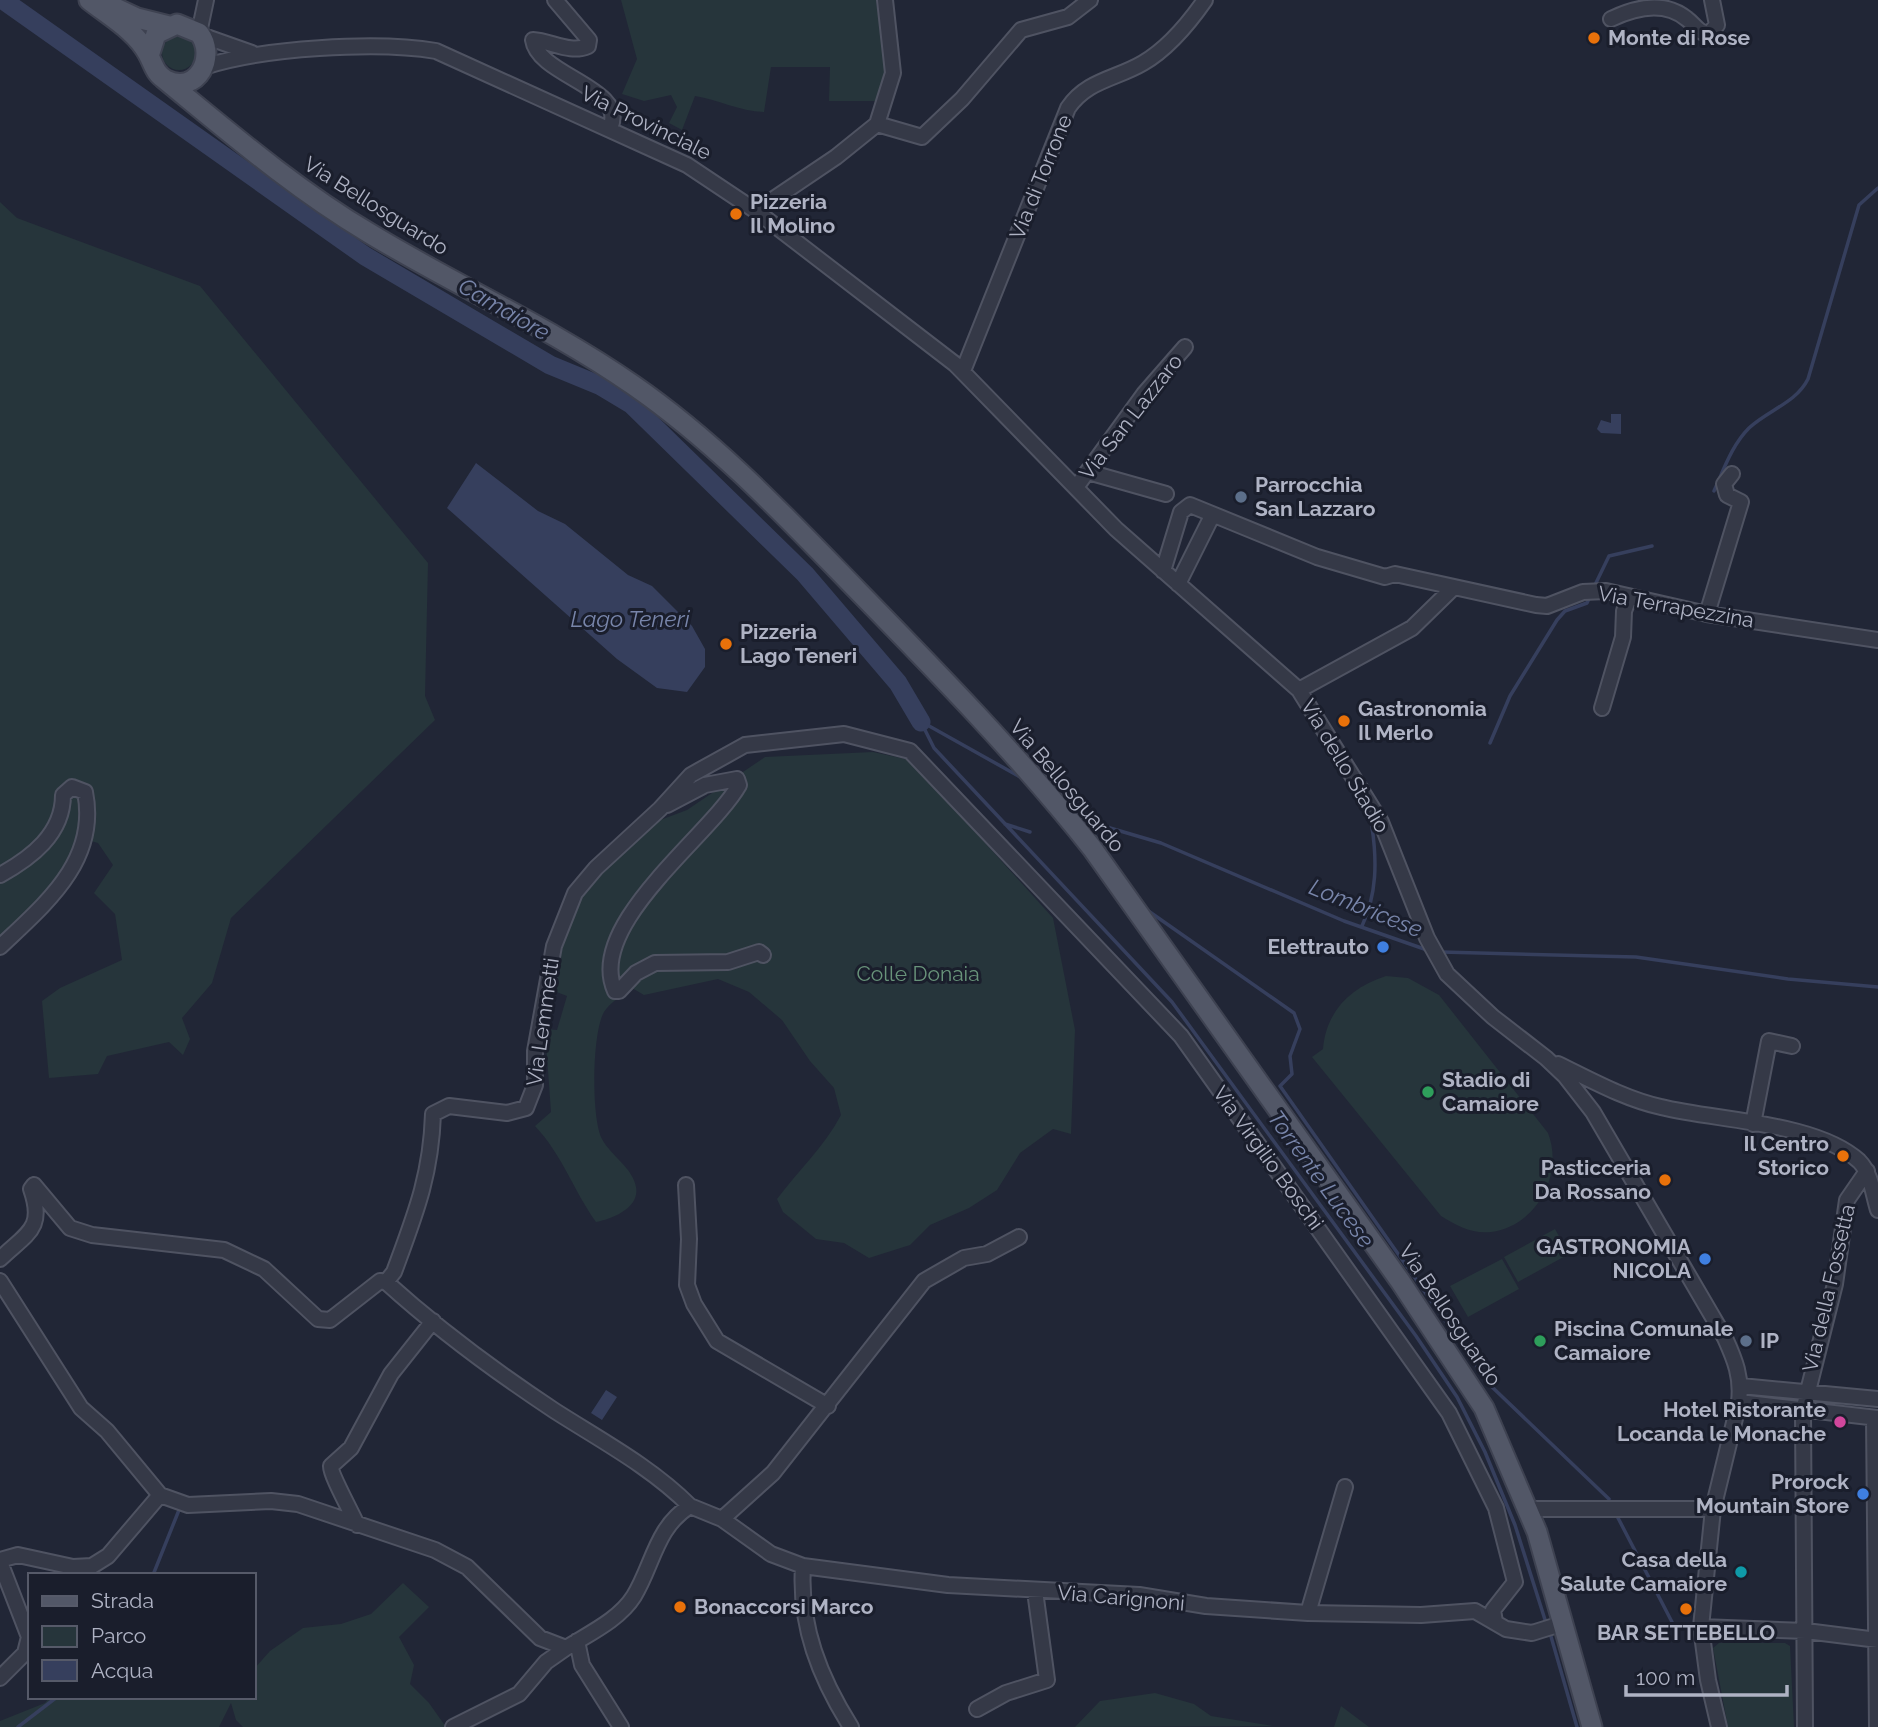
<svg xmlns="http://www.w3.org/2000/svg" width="1878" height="1727" font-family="Raleway,sans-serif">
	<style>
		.green { fill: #26353b }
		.water { fill: #363f5d }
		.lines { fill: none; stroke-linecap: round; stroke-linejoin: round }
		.stream { stroke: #363f5d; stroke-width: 3.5 }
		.river { stroke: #363f5d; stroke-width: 19 }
		.minor-casing { stroke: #4f5362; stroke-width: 18 }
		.major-casing { stroke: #3e4251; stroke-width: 23 }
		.minor { stroke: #353947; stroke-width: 14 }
		.major { stroke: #525767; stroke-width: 19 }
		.food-dot { fill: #e8710a; stroke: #1a1e2c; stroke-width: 2.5 }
		.service-dot { fill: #5c6f8a; stroke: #1a1e2c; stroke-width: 2.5 }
		.shop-dot { fill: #3f7fe0; stroke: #1a1e2c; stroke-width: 2.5 }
		.leisure-dot { fill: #2e9e5b; stroke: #1a1e2c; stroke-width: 2.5 }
		.hotel-dot { fill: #d1479c; stroke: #1a1e2c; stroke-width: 2.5 }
		.culture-dot { fill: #0f9aa8; stroke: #1a1e2c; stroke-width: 2.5 }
		.labels { text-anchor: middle; stroke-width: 6; stroke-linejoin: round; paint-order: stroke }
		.poi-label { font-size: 21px; font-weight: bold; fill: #afb3c4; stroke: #1a1e2c; text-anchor: start }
		.street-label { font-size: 21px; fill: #afb3c4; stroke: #1a1e2c }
		.park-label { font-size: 21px; fill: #68937a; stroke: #1a1e2c }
		.water-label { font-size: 23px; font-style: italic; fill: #7885aa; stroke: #1a1e2c }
	</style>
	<rect width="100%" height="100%" fill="#212636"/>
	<path class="green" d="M 621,0 L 876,0 C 881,43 893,56 878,101 L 829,101 L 830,67 L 771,67 L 764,112 C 739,111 719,100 695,96 L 682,130 L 669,123 L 677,107 L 671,95 L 644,101 L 622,94 L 637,59 Z
		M162 53a17 17 0 1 1 34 0a17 17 0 1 1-34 0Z
		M 0,202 L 17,218 L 200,286 L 428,563 L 425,696 L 435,720 L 231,918 L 212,983 L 182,1018 L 190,1039 L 183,1055 L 169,1042 L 107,1056 L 98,1074 L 49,1078 L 42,1001 L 60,988 L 122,960 L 115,914 L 94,893 L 113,865 L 98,843 L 77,837 L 69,873 L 0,938 Z
		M 873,752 L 910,760 L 1053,918 L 1075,1030 L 1071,1134 L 1053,1129 L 1020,1153 L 997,1190 L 969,1208 L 930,1225 L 910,1245 L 869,1258 L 844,1243 L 816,1239 L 783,1212 L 777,1199 C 798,1171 824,1147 841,1115 L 834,1088 L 810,1061 L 782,1020 L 749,992 L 718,979 L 644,995 L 632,988 C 624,995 610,1002 604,1012 C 592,1033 591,1118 602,1139 C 611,1156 633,1168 636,1187 C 640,1208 612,1219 596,1222 C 572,1188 563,1156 535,1126 L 551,1112 L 545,1029 L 557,1030 L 567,996 L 554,991 L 560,952 L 577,903 L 599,873 L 647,825 L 687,810 L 765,757 Z
		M 1386,976 L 1408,978 L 1439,995 L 1548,1133 C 1564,1174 1537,1226 1491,1232 C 1472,1234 1457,1226 1441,1216 L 1312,1057 L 1323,1049 C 1326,1011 1351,987 1386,976 Z
		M 1555,1229 L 1569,1254 L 1518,1282 L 1504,1257 Z
		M 1502,1259 L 1519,1289 L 1468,1317 L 1450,1286 Z
		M 403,1583 L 429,1607 L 399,1637 L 414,1665 L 410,1684 L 429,1703 L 446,1727 L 243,1727 L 236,1720 L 231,1703 L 219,1727 L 0,1727 L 0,1721 L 45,1703 L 50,1697 L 254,1697 L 254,1669 L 270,1651 L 303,1628 L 341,1624 L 371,1614 Z
		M 1719,1643 L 1785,1643 L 1790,1646 L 1794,1727 L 1728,1727 L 1713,1648 Z
		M 1155,1693 L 1194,1704 L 1211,1716 L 1273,1726 L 1075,1727 L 1100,1701 Z
		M 1341,1706 L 1369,1727 L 1334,1727 Z"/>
	<path class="water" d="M 1611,414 L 1621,414 L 1621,434 L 1601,433 L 1597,429 L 1601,420 L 1611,423 Z
		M 476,463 L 538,511 L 565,524 L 628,575 L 652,586 L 692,626 L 705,649 L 705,667 L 687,692 L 657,688 L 617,659 L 447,508 Z
		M 606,1390 L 617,1397 L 602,1420 L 591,1413 Z"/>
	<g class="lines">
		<path class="stream" d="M 1714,491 C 1724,469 1732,445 1749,428 C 1768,410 1796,403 1808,379 L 1859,205 L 1878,188
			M 1594,587 L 1609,556 L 1652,546
			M 921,722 L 934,748 L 1172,1002 L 1416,1336 L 1457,1397 L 1485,1452 L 1515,1525 L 1547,1626
			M 922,722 L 1022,778
			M 1490,743 L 1510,696 L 1557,620 L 1565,611 L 1587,603 L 1591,594
			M 1066,803 L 1110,828 L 1161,843 L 1344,921 L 1430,951
			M 1005,824 L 1030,832
			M 1147,910 L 1294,1013 L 1300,1029 L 1290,1056 L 1292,1074 L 1280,1086 L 1491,1386 L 1609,1499
			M 1362,926 C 1377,894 1377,861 1372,827
			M 1441,952 L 1636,957 L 1788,979 L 1878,987
			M 1617,1516 L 1672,1622
			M 153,1575 L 179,1510
			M 1550,1633 L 1577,1727
			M 18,1727 L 57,1697"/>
		<path class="river" d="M 3,0 L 365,256 L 550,365 L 601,386 L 631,404 L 805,574 L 898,683 L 921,722"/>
		<defs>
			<path id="minor" d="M 555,0 L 589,40 L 588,46 C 570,54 551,41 533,40 C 538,76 629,88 610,128
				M 1611,19 C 1634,8 1664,0 1687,19 C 1695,25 1698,33 1709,34 L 1717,25 L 1712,0
				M 199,33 L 206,0
				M 201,35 L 252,53
				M 204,67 C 261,48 377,41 436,51 L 687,165 L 756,211 L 955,364 L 1116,529 L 1299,690 L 1381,822 L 1427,938 L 1447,974 L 1493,1017 L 1546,1058 L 1565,1076 L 1593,1112 L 1725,1338 C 1735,1360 1742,1377 1739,1402 L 1713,1509 L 1701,1627 L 1708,1680 L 1719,1727
				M 877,124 L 922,137 L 962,99 L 1021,30 L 1068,17 L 1090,0
				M 756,211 L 836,157 L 877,124 L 893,73 L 885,0
				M 963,371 L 1068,108 C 1087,80 1116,79 1143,63 C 1167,49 1189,23 1205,0
				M 1088,472 L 1166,494
				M 1077,486 L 1144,394 L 1185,347
				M 1163,571 L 1181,512 L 1190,505 L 1317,557 L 1385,577 L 1395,574 L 1536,605 L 1547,606 L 1583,592 L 1606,591 L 1707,614 L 1878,640
				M 1178,584 L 1212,516
				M 1707,614 L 1741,502 L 1727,495 L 1724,484 L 1732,474
				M 1299,690 L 1412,628 L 1454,587
				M 1602,708 L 1623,637 L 1624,611 L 1629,598
				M 667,805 L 705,785 L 737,779 L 739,785 C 710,836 585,925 615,991 L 619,991 L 636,973 L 655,963 L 728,962 L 759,952 L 763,955
				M 0,875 C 31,858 63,834 63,795 L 72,787 L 85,792 C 99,861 45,904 0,947
				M 1558,1064 C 1591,1080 1625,1099 1661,1107 C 1718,1121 1816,1122 1859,1161 C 1871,1173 1873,1194 1878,1210
				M 1753,1124 L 1769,1041 L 1792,1046
				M 686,1185 L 689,1239 L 687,1285 L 694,1304 L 717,1341 L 828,1406
				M 0,1259 C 27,1233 45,1229 31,1189 L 34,1185 L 70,1228 L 92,1235 L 224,1250 L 264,1269 L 318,1319 L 330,1320 L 380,1281 L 386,1282
				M 0,1281 L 81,1408 L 107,1431 L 160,1495 L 188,1505 L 271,1501 L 298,1504 L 435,1550 L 467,1567 L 540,1638 L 566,1648 C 588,1634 619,1620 634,1596 C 653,1565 656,1527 690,1506
				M 1741,1386 L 1878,1399
				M 1739,1402 L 1878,1418
				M 1874,1418 L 1877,1727
				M 690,1506 C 651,1467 602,1441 555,1411 C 496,1372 438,1329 386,1282 L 394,1272 C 415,1215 431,1176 433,1114 L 449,1106 L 507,1113 L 526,1108 L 535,1085 L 535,1051 L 554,946 L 575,893 L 596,868 L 660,809 L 691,775 L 745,745 L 844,734 L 910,751 L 1181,1036 L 1449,1413 L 1496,1508 L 1515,1582 L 1493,1610 L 1495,1622
				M 690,1506 L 722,1519 L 771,1554 L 803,1566 L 948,1585 L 1139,1595 L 1206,1606 L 1308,1613 L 1421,1615 L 1475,1611 L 1506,1629 L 1532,1633 L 1564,1623
				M 1529,1509 L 1713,1509
				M 722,1519 L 773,1473 L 924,1281 L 964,1258 L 987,1254 L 1019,1237
				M 357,1525 C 352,1513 330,1474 331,1466 L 351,1448 L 391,1374 L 433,1321
				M 0,1560 L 18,1555 L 73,1567 L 92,1566 L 108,1556 L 160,1495
				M 0,1562 L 29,1637 L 25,1653 L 0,1678
				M 803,1566 C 799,1626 820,1678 851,1727
				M 1308,1613 L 1345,1487
				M 1701,1627 L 1806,1631 L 1878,1640
				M 577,1641 L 582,1665 L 621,1727
				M 977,1709 L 1006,1693 L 1047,1680 L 1035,1591
				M 453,1727 L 519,1694 L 546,1662 L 566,1648
				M 1805,1727 L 1803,1411 L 1835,1284 L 1847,1200 L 1867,1171"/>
			<path id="major" d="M 89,0 C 109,16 136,31 148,54 C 154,65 155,74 166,80 C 198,95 217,56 199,33 L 177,24 L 156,34 L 149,56
				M 107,4 L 137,18 L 169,26
				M 164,79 C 230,133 295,189 369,233 C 456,286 550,327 633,385 C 717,443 787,518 858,591 C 939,674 1020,757 1092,848 L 1400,1281 L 1484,1408 L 1537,1532 L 1592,1727"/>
		</defs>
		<use href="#minor" class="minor-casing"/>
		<use href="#major" class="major-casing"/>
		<use href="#minor" class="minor"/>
		<use href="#major" class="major"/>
	</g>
	<g class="food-dot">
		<circle cx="1594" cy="38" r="7"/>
		<circle cx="736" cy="214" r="7"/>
		<circle cx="726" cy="644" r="7"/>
		<circle cx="1344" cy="721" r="7"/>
		<circle cx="1843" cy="1156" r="7"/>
		<circle cx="1665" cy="1180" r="7"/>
		<circle cx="680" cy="1607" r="7"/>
		<circle cx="1686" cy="1609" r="7"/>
	</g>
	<g class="service-dot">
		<circle cx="1241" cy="497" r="7"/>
		<circle cx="1746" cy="1341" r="7"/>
	</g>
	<g class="shop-dot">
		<circle cx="1383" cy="947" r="7"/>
		<circle cx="1705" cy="1259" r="7"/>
		<circle cx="1863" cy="1494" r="7"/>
	</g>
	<g class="leisure-dot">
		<circle cx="1428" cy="1092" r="7"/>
		<circle cx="1540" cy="1341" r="7"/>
	</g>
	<circle class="hotel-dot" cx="1840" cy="1422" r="7"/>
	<circle class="culture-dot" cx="1741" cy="1572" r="7"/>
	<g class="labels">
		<g class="poi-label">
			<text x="1608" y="45">Monte di Rose</text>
			<text x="750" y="209">Pizzeria<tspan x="750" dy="24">Il Molino</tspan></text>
			<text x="1255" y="492">Parrocchia<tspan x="1255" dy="24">San Lazzaro</tspan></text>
			<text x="740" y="639">Pizzeria<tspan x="740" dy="24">Lago Teneri</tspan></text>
			<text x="1358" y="716">Gastronomia<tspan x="1358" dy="24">Il Merlo</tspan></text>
			<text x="1369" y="954" text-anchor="end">Elettrauto</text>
			<text x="1442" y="1087">Stadio di<tspan x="1442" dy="24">Camaiore</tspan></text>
			<text x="1829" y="1151" text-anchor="end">Il Centro<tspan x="1829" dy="24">Storico</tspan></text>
			<text x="1651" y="1175" text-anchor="end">Pasticceria<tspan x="1651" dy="24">Da Rossano</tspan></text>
			<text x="1691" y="1254" text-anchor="end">GASTRONOMIA<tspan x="1691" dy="24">NICOLA</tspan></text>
			<text x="1554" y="1336">Piscina Comunale<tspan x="1554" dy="24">Camaiore</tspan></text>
			<text x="1760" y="1348">IP</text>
			<text x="1826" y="1417" text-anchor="end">Hotel Ristorante<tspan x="1826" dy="24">Locanda le Monache</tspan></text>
			<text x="1849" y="1489" text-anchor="end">Prorock<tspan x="1849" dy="24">Mountain Store</tspan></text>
			<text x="1727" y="1567" text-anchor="end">Casa della<tspan x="1727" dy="24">Salute Camaiore</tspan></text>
			<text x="694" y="1614">Bonaccorsi Marco</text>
			<text x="1686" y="1640" text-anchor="middle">BAR SETTEBELLO</text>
		</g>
		<g class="street-label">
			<text transform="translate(646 123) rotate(26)" y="7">Via Provinciale</text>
			<text transform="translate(1041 177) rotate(-68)" y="7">Via di Torrone</text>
			<text transform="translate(376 206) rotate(32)" y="7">Via Bellosguardo</text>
			<text transform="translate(1131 417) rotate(-52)" y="7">Via San Lazzaro</text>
			<text transform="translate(1676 607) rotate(10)" y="7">Via Terrapezzina</text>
			<text transform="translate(1345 766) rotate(59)" y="7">Via dello Stadio</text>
			<text transform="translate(1067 786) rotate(50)" y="7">Via Bellosguardo</text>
			<text transform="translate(543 1022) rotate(-82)" y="7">Via Lemmetti</text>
			<text transform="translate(1268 1158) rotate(54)" y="7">Via Virgilio Boschi</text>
			<text transform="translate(1829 1288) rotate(-77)" y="7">Via della Fossetta</text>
			<text transform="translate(1450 1315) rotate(56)" y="7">Via Bellosguardo</text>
			<text transform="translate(1121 1598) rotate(5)" y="7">Via Carignoni</text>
		</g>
		<g class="park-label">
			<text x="918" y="981">Colle Donaia</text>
		</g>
		<g class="water-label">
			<text transform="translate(504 309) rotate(30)" y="8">Camaiore</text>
			<text x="630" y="627">Lago Teneri</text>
			<text transform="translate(1366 908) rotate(22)" y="8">Lombricese</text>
			<text transform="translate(1321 1179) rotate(54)" y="8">Torrente Lucese</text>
		</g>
	</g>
	<rect x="28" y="1573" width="228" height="126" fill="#1a1e2c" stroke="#565a69" stroke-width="2"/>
	<rect x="42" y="1596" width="35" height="10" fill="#525767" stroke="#565a69" stroke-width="2"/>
	<text x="91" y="1608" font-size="21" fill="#afb3c4">Strada</text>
	<rect x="42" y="1626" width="35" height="21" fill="#26353b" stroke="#565a69" stroke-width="2"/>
	<text x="91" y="1643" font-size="21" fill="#afb3c4">Parco</text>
	<rect x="42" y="1660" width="35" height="21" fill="#363f5d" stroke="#565a69" stroke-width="2"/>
	<text x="91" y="1678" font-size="21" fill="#afb3c4">Acqua</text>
	<path d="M1626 1685v10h161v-10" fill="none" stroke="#afb3c4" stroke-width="3.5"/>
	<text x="1636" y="1685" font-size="21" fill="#afb3c4" stroke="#1a1e2c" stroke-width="5" paint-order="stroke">100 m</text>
</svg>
